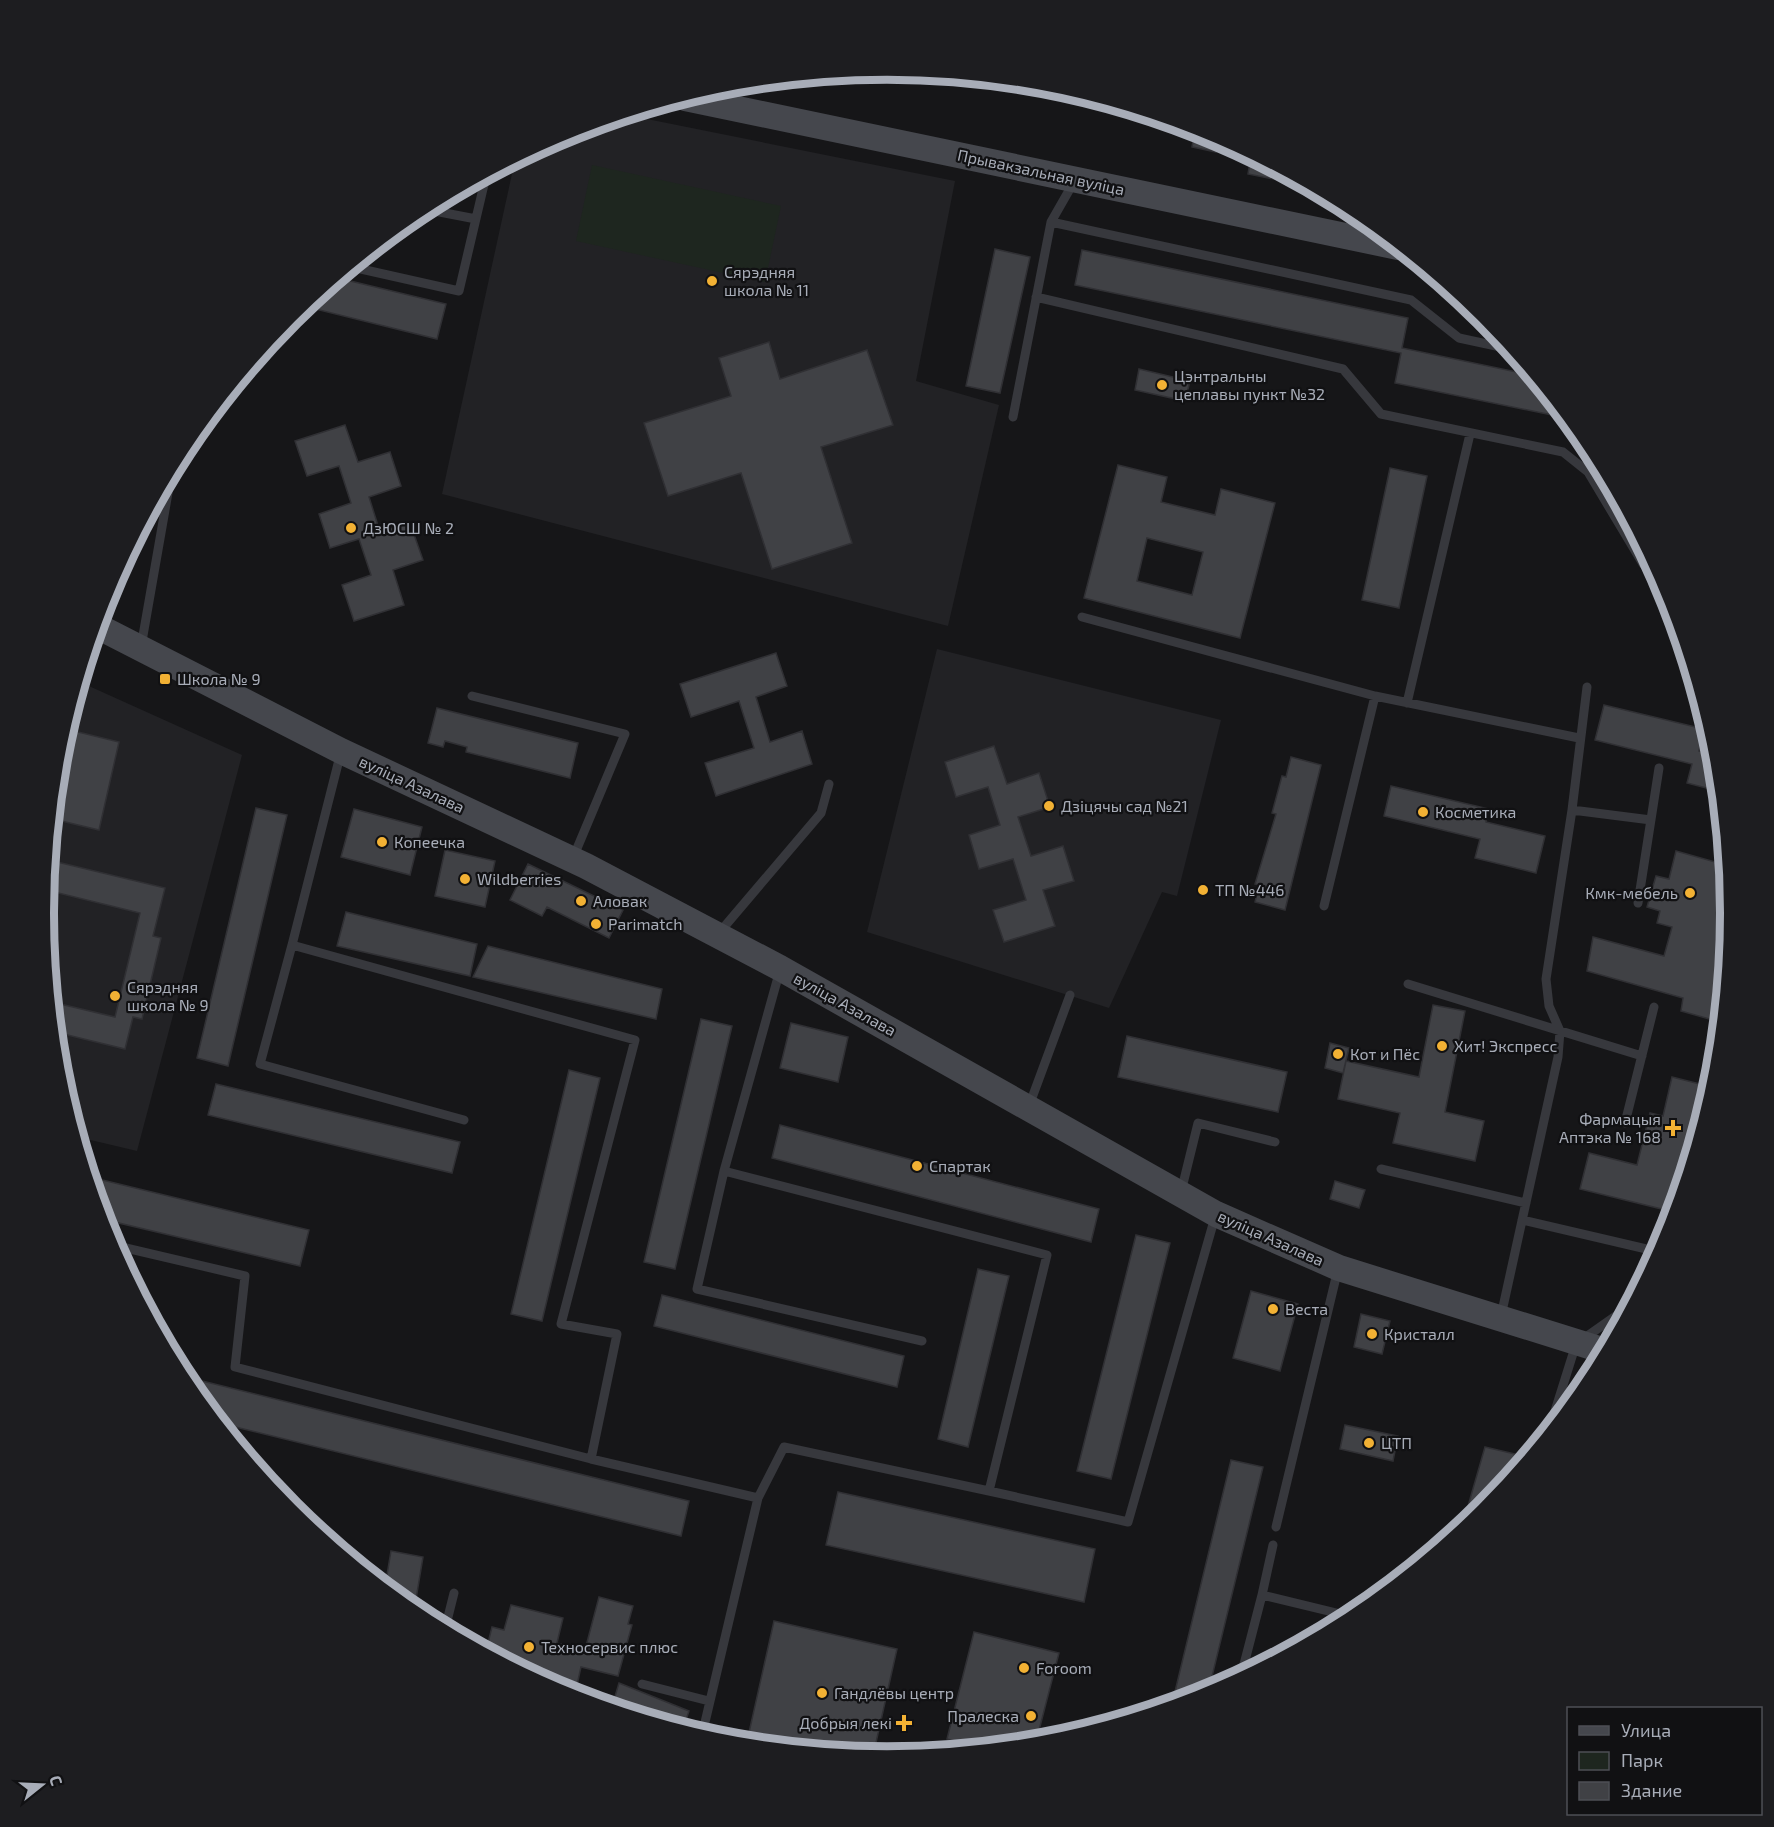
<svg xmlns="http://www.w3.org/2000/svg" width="1774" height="1827" font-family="'Exo 2',sans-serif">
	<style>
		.built { fill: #222225 }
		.green { fill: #1e261f }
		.building { fill: #404145; stroke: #303034; stroke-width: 1.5; fill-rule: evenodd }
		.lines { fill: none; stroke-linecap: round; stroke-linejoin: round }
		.lane { stroke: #37383d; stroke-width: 9 }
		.secondary { stroke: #45474d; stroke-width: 26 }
		.poi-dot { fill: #f2b134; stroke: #111113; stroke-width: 2 }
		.labels { text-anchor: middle; stroke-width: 4.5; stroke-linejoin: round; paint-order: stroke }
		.street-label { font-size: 16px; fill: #a8adb8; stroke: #111113 }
		.poi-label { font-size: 16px; fill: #a8adb8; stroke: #111113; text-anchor: start }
		.rim { fill: none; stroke: #a8adb8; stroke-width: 8 }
	</style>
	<rect width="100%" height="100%" fill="#161618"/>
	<path class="built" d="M 627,115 L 955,181 L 916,381 L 999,405 L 948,626 L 442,494 L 515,160 L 565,134 Z
		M 937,649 L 1221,720 L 1177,896 L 1162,892 L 1109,1008 L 867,932 Z
		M 80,682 L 242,755 L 137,1151 L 78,1137 L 60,1078 L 44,914 L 60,749 Z"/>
	<path class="green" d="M 592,165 L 781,206 L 765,282 L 576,241 Z"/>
	<path class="building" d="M 1195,130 L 1219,139 L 1216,152 L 1192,147 Z
		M 1251,156 L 1295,180 L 1294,183 L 1248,174 Z
		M 995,249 L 1030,257 L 1000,393 L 966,386 Z
		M 1082,250 L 1408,318 L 1402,348 L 1531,375 L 1567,418 L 1395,383 L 1401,353 L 1075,285 Z
		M 338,278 L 446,304 L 437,339 L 303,306 Z
		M 769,342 L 780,379 L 867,350 L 893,425 L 821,447 L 852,543 L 772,569 L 741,473 L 668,496 L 644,423 L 731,396 L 719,358 Z
		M 1139,369 L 1190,381 L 1185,401 L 1135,390 Z
		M 345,425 L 358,462 L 390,452 L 401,486 L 369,497 L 380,532 L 410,523 L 423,560 L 393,570 L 404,605 L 354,621 L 342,585 L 371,575 L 359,539 L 330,548 L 319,514 L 351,503 L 339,466 L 307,476 L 295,441 Z
		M 1118,465 L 1167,477 L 1161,502 L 1215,515 L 1221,489 L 1275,503 L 1240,638 L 1084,598 ZM 1147,538 L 1203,552 L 1192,595 L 1137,581 Z
		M 1390,468 L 1427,476 L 1399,608 L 1362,600 Z
		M 776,653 L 787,686 L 756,697 L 770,742 L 802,731 L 812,764 L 716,796 L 705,763 L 754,748 L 739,701 L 691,717 L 680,684 Z
		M 1604,705 L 1704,729 L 1699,751 L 1715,755 L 1718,791 L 1687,783 L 1692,764 L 1595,740 Z
		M 437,708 L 578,743 L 570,778 L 466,752 L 467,747 L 445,741 L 443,747 L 428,743 Z
		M 66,729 L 119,742 L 99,830 L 53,819 L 60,749 Z
		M 994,746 L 1007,784 L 1039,773 L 1050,807 L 1018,817 L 1031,856 L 1063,846 L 1074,881 L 1043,890 L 1055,926 L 1004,942 L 993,910 L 1026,900 L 1013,859 L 979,869 L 969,835 L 1000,825 L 988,787 L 956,797 L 945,762 Z
		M 1291,757 L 1321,765 L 1285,910 L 1255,902 L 1259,885 L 1255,884 L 1276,814 L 1272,813 L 1282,776 L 1286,777 Z
		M 1391,786 L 1489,809 L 1486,822 L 1545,836 L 1536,873 L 1475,858 L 1480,839 L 1384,816 Z
		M 256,808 L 287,815 L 228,1066 L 197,1058 Z
		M 354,809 L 422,827 L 410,875 L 341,857 Z
		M 445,850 L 495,861 L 485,907 L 435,896 Z
		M 1676,851 L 1726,865 L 1730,914 L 1714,986 L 1723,988 L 1720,1022 L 1681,1011 L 1683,998 L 1587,971 L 1593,937 L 1664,956 L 1672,927 L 1657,923 L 1660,911 L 1647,907 L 1656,876 L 1669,879 Z
		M 49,860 L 165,888 L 153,936 L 161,938 L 142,1019 L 133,1017 L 125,1049 L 55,1032 L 52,1002 L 115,1017 L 140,913 L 46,890 Z
		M 528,864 L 623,910 L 609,938 L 547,907 L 542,916 L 510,900 Z
		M 346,912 L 477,944 L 470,976 L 337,946 Z
		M 488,946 L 662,989 L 656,1019 L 473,977 Z
		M 1433,1005 L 1465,1011 L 1445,1112 L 1484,1121 L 1475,1161 L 1393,1143 L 1400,1113 L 1338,1099 L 1346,1061 L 1419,1077 Z
		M 701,1019 L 732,1026 L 675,1269 L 644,1262 Z
		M 791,1023 L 848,1037 L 838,1082 L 780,1068 Z
		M 1127,1036 L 1287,1072 L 1278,1112 L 1118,1077 Z
		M 1330,1043 L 1349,1048 L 1343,1073 L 1325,1068 Z
		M 569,1070 L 600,1078 L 542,1321 L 511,1314 Z
		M 1672,1077 L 1712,1087 L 1674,1212 L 1580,1189 L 1589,1153 L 1637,1165 L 1650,1113 L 1663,1116 Z
		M 216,1084 L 460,1142 L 452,1173 L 208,1115 Z
		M 780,1125 L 1099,1209 L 1091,1242 L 772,1158 Z
		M 90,1177 L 309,1230 L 300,1266 L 102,1219 Z
		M 1335,1181 L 1365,1190 L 1359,1208 L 1330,1199 Z
		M 1136,1235 L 1170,1243 L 1111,1479 L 1077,1471 Z
		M 978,1269 L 1009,1276 L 968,1447 L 938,1439 Z
		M 1251,1291 L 1298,1304 L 1280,1371 L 1233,1358 Z
		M 662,1295 L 904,1356 L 897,1387 L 654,1326 Z
		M 1361,1314 L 1390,1321 L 1382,1354 L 1354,1347 Z
		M 182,1376 L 689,1501 L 681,1536 L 219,1423 Z
		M 1345,1425 L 1398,1436 L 1393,1461 L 1340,1449 Z
		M 1485,1447 L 1515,1454 L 1507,1481 L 1483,1510 L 1462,1527 Z
		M 1231,1460 L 1263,1467 L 1208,1693 L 1172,1704 Z
		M 838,1492 L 1095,1549 L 1084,1602 L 826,1545 Z
		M 391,1551 L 423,1557 L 414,1611 L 385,1587 Z
		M 599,1597 L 633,1606 L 628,1624 L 632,1625 L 618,1676 L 581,1667 L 577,1685 L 525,1672 L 486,1651 L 492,1627 L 504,1630 L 511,1605 L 563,1618 L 557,1643 L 585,1650 Z
		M 774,1621 L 897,1649 L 873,1756 L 800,1748 L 748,1737 Z
		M 974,1632 L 1059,1653 L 1036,1742 L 982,1748 L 947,1739 Z
		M 619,1683 L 689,1711 L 684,1726 L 646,1716 L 613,1703 Z"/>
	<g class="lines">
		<path class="lane" d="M 424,209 L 476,219
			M 1051,222 L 1411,300 L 1459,338 L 1510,349
			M 352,267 L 459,291 L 486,176
			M 1036,297 L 1343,369 L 1381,414 L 1563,452 L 1588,472 L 1643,564 L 1659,577
			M 1013,417 L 1051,222 L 1075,180
			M 1082,617 L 1375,696 L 1579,738
			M 141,647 L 172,470
			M 472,696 L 625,734 L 573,858
			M 1407,703 L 1470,434
			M 1572,810 L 1651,820
			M 1638,903 L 1659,768
			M 1324,906 L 1375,696
			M 719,933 L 821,813 L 829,784
			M 292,945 L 260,1064 L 464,1120
			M 780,970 L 724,1171 L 697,1289 L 922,1341
			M 1408,984 L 1642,1056
			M 1029,1106 L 1070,995
			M 1625,1123 L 1654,1007
			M 1381,1169 L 1526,1203
			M 1181,1192 L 1198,1123 L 1275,1142
			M 1522,1220 L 1655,1251
			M 113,1245 L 245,1276 L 235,1367 L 591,1459 L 617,1334 L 561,1324 L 635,1040 L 292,945 L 341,752
			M 1501,1316 L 1558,1057 L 1560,1031 L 1549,1006 L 1546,979 L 1572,810 L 1587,687
			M 1549,1430 L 1576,1344 L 1620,1313 L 1625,1314
			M 591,1459 L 758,1498
			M 989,1491 L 1128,1522 L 1215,1217
			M 1276,1527 L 1338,1269
			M 1273,1545 L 1262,1595 L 1353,1617
			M 445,1629 L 454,1593
			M 1241,1676 L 1262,1595
			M 642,1684 L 709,1701
			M 702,1735 L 758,1498 L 784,1447 L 989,1491 L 1047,1255 L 724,1171"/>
		<path class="secondary" d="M 685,98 L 1398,247
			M 97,626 L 341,751 L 586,866 L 780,968 L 1216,1214 L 1339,1268 L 1605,1351"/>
	</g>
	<g class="poi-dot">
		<circle cx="712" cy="281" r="6"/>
		<circle cx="1162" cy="385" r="6"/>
		<circle cx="351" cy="528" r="6"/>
		<rect x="159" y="673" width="12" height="12" rx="3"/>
		<circle cx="1049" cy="806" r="6"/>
		<circle cx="1423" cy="812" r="6"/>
		<circle cx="382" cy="842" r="6"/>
		<circle cx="465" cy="879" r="6"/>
		<circle cx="1203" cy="890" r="6"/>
		<circle cx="1690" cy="893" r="6"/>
		<circle cx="581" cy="901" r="6"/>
		<circle cx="596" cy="924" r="6"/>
		<circle cx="115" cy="996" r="6"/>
		<circle cx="1442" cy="1046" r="6"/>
		<circle cx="1338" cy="1054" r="6"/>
		<path d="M1670 1119h6v6h6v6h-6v6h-6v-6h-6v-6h6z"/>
		<circle cx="917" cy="1166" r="6"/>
		<circle cx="1273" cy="1309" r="6"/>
		<circle cx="1372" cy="1334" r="6"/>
		<circle cx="1369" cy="1443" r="6"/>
		<circle cx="529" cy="1647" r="6"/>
		<circle cx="1024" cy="1668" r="6"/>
		<circle cx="822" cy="1693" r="6"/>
		<circle cx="1031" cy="1716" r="6"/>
		<path d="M901 1714h6v6h6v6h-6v6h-6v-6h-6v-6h6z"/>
	</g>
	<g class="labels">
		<g class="street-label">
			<text transform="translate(1041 172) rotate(12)" y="6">Прывакзальная вуліца</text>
			<text transform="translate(412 784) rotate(25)" y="6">вуліца Азалава</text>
			<text transform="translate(845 1004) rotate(29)" y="6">вуліца Азалава</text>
			<text transform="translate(1271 1238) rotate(24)" y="6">вуліца Азалава</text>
		</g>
		<g class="poi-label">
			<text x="724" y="278">Сярэдняя<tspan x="724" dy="18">школа № 11</tspan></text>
			<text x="1174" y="382">Цэнтральны<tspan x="1174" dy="18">цеплавы пункт №32</tspan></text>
			<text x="363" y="534">ДзЮСШ № 2</text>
			<text x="177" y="685">Школа № 9</text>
			<text x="1061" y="812">Дзіцячы сад №21</text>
			<text x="1435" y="818">Косметика</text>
			<text x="394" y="848">Копеечка</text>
			<text x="477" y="885">Wildberries</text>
			<text x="1215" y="896">ТП №446</text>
			<text x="1678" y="899" text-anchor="end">Кмк-мебель</text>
			<text x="593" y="907">Аловак</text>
			<text x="608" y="930">Parimatch</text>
			<text x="127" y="993">Сярэдняя<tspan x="127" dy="18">школа № 9</tspan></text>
			<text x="1454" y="1052">Хит! Экспресс</text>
			<text x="1350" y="1060">Кот и Пёс</text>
			<text x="1661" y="1125" text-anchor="end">Фармацыя<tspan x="1661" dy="18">Аптэка № 168</tspan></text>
			<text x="929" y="1172">Спартак</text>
			<text x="1285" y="1315">Веста</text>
			<text x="1384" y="1340">Кристалл</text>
			<text x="1381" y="1449">ЦТП</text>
			<text x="541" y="1653">Техносервис плюс</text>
			<text x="1036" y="1674">Foroom</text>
			<text x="834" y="1699">Гандлёвы центр</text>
			<text x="1019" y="1722" text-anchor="end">Пралеска</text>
			<text x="892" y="1729" text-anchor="end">Добрыя лекі</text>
		</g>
	</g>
	<path d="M0 0H1774V1827H0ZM54 913a833 833 0 1 1 1666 0a833 833 0 1 1-1666 0Z" fill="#1d1d20" fill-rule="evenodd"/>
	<path class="rim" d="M54 913a833 833 0 1 1 1666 0a833 833 0 1 1-1666 0Z"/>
	<rect x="1567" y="1707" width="195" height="108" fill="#111113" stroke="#4d4f55" stroke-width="1.5"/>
	<rect x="1579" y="1726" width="30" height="9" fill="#45474d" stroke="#4d4f55" stroke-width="1.5"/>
	<text x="1621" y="1737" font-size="18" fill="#a8adb8">Улица</text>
	<rect x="1579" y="1752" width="30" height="18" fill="#1e261f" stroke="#4d4f55" stroke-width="1.5"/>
	<text x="1621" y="1767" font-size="18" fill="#a8adb8">Парк</text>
	<rect x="1579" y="1782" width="30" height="18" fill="#404145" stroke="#4d4f55" stroke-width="1.5"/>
	<text x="1621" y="1797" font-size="18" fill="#a8adb8">Здание</text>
	<g transform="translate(42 1785) rotate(72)" stroke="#111113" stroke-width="4.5" paint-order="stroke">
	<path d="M0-4.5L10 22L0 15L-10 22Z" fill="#a8adb8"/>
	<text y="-9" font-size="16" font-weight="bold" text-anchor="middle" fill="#a8adb8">С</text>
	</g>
</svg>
